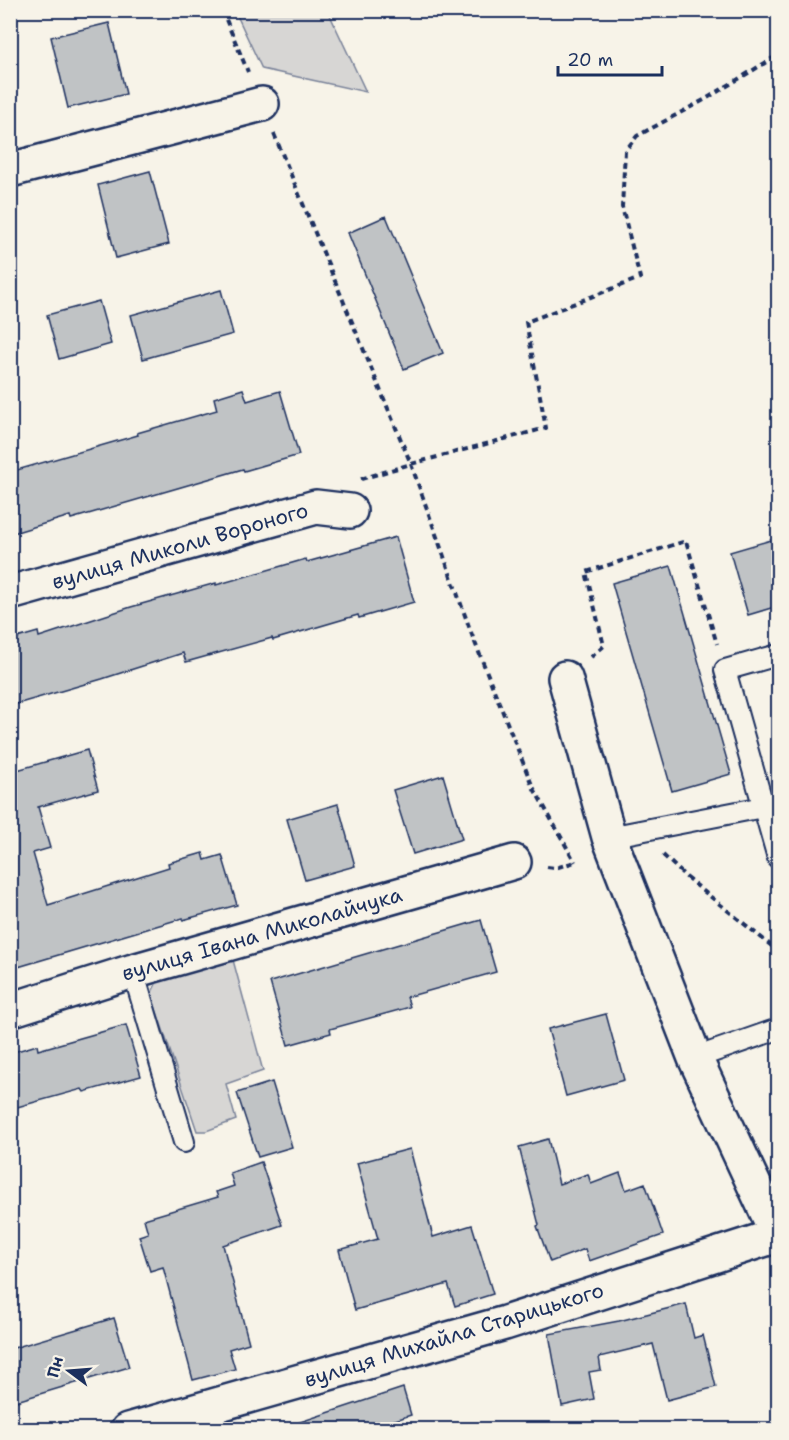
<svg xmlns="http://www.w3.org/2000/svg" width="789" height="1440" font-family="'Shantell Sans',sans-serif">
	<style>
		.green { fill: #d7d6d4; stroke: #798299; stroke-width: 1.5 }
		.building { fill: #c0c3c5; stroke: #1b2f5e; stroke-width: 1.5 }
		.lines { fill: none; stroke-linecap: round; stroke-linejoin: round }
		.service-casing { stroke: #1b2f5e; stroke-width: 24 }
		.minor-casing { stroke: #1b2f5e; stroke-width: 38 }
		.path { stroke: #1b2f5e; stroke-width: 4; stroke-dasharray: 6 4.5; stroke-linecap: butt }
		.service { stroke: #f7f3e8; stroke-width: 20 }
		.minor { stroke: #f7f3e8; stroke-width: 33 }
		.labels { text-anchor: middle; stroke-width: 4.5; stroke-linejoin: round; paint-order: stroke }
		.street-label { font-size: 21px; fill: #1b2f5e; stroke: #f7f3e8 }
	</style>
	<rect width="100%" height="100%" fill="#f7f3e8"/>
	<filter id="ink" filterUnits="userSpaceOnUse"><feTurbulence type="fractalNoise" baseFrequency=".0167" numOctaves="2"/><feDisplacementMap in="SourceGraphic" scale="12" xChannelSelector="R" yChannelSelector="G"/><feConvolveMatrix kernelMatrix="1 2 1 2 8 2 1 2 1" color-interpolation-filters="sRGB"/></filter>
	<g filter="url(#ink)">
		<path class="green" d="M 235,11 L 328,11 L 366,92 L 262,69 Z
			M 233,960 L 263,1071 L 226,1084 L 236,1120 L 206,1131 L 197,1131 L 151,994 L 157,982 Z"/>
		<path class="building" d="M 109,23 L 126,94 L 68,108 L 51,37 Z
			M 150,171 L 169,244 L 116,258 L 98,185 Z
			M 386,216 L 443,353 L 404,369 L 348,233 Z
			M 221,290 L 233,334 L 143,359 L 131,315 Z
			M 99,301 L 111,344 L 59,359 L 47,315 Z
			M 243,389 L 247,401 L 280,391 L 299,455 L 244,471 L 243,469 L 71,519 L 70,516 L 10,534 L 10,472 L 138,435 L 137,433 L 217,410 L 214,398 Z
			M 396,537 L 414,602 L 359,618 L 358,615 L 273,640 L 272,638 L 186,662 L 183,653 L 102,679 L 10,706 L 10,640 L 38,632 L 39,637 L 131,607 L 216,583 L 216,585 L 306,559 L 307,562 Z
			M 778,538 L 778,606 L 748,615 L 730,552 Z
			M 671,566 L 731,774 L 672,791 L 612,583 Z
			M 87,750 L 98,790 L 38,807 L 50,848 L 33,853 L 48,905 L 169,867 L 168,863 L 203,853 L 205,860 L 222,855 L 237,905 L 183,920 L 183,918 L 18,967 L 10,943 L 10,803 L 18,802 L 10,772 Z
			M 443,775 L 462,839 L 413,854 L 393,790 Z
			M 338,804 L 355,866 L 305,880 L 287,819 Z
			M 481,920 L 496,972 L 407,997 L 410,1007 L 330,1029 L 331,1033 L 288,1045 L 270,982 Z
			M 606,1014 L 624,1080 L 566,1096 L 548,1029 Z
			M 126,1025 L 141,1076 L 84,1092 L 82,1089 L 10,1109 L 10,1053 L 37,1045 L 38,1050 Z
			M 272,1082 L 292,1147 L 258,1157 L 237,1093 Z
			M 548,1139 L 559,1184 L 588,1174 L 591,1184 L 620,1173 L 626,1190 L 645,1183 L 663,1235 L 589,1261 L 585,1249 L 550,1262 L 537,1226 L 539,1225 L 519,1147 Z
			M 410,1149 L 433,1237 L 472,1225 L 493,1294 L 455,1306 L 448,1284 L 355,1310 L 339,1250 L 378,1239 L 357,1163 Z
			M 261,1162 L 282,1225 L 223,1245 L 249,1343 L 229,1349 L 235,1369 L 193,1380 L 163,1267 L 150,1271 L 139,1236 L 148,1233 L 144,1219 L 218,1197 L 216,1192 L 234,1186 L 230,1173 Z
			M 686,1304 L 694,1338 L 703,1335 L 716,1387 L 667,1400 L 653,1344 L 599,1357 L 601,1370 L 589,1372 L 594,1399 L 562,1406 L 549,1334 L 619,1321 Z
			M 114,1318 L 129,1367 L 10,1403 L 10,1349 Z
			M 403,1388 L 411,1415 L 389,1422 L 391,1430 L 295,1430 L 294,1424 Z"/>
		<g class="lines">
			<defs>
				<path id="service" d="M 778,655 L 725,670 L 778,858
					M 609,837 L 763,807
					M 133,971 L 184,1142
					M 695,1058 L 778,1029"/>
				<path id="minor" d="M 10,170 L 262,104
					M 10,593 L 316,507 L 350,511
					M 565,678 L 609,837 L 695,1058 L 778,1236
					M 10,1010 L 133,971 L 514,862
					M 128,1430 L 505,1323 L 778,1235"/>
			</defs>
			<use href="#service" class="service-casing"/>
			<use href="#minor" class="minor-casing"/>
			<path class="path" d="M 222,10 L 248,72
				M 274,134 L 411,464 L 472,635 L 532,785 L 575,862
				M 361,479 L 411,464 L 546,428 L 526,322 L 640,278 L 622,207 L 625,151 L 637,136 L 704,100 L 778,55
				M 591,657 L 604,646 L 586,572 L 686,541 L 717,644
				M 663,855 L 686,877 L 778,951
				M 547,867 L 555,868 L 575,862"/>
			<use href="#service" class="service"/>
			<use href="#minor" class="minor"/>
		</g>
	</g>
	<g class="labels">
		<g class="street-label">
			<text transform="translate(180 546) rotate(-16)" y="7">вулиця Миколи Вороного</text>
			<text transform="translate(262 934) rotate(-16)" y="7">вулиця Івана Миколайчука</text>
			<text transform="translate(454 1335) rotate(-17)" y="7">вулиця Михайла Старицького</text>
		</g>
	</g>
	<rect width="789" height="1440" fill="none" stroke="#f7f3e8" stroke-width="36"/>
	<rect x="18" y="18" width="753" height="1404" fill="none" stroke="#1b2f5e" stroke-width="2" filter="url(#ink)"/>
	<g transform="translate(69 1371) rotate(286)" stroke="#f7f3e8" stroke-width="4.5" paint-order="stroke">
	<path d="M0-4.5L10 22L0 15L-10 22Z" fill="#1b2f5e"/>
	<text y="-9" font-size="16" font-weight="bold" text-anchor="middle" fill="#1b2f5e">Пн</text>
	</g>
	<path d="M558 66v9h104v-9" fill="none" stroke="#1b2f5e" stroke-width="3"/>
	<text x="567" y="66" font-size="18" fill="#1b2f5e" stroke="#f7f3e8" stroke-width="4.5" paint-order="stroke">20 m</text>
</svg>
